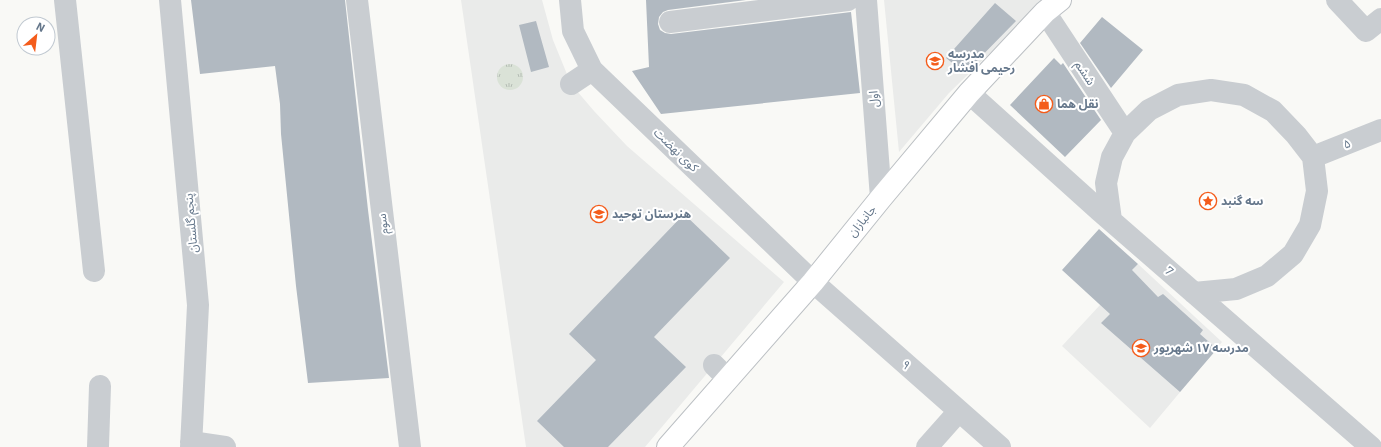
<svg xmlns="http://www.w3.org/2000/svg" width="1381" height="447" font-family="'IBM Plex Sans','Noto Sans Arabic',sans-serif">
	<style>
		.built { fill: #eaebea }
		.grass { fill: url(#grass-tufts) }
		.building { fill: #b1b9c1 }
		.lines { fill: none; stroke-linecap: round; stroke-linejoin: round }
		.major-casing { stroke: #bcc0c4; stroke-width: 24 }
		.minor { stroke: #c9cdd1; stroke-width: 22 }
		.major { stroke: #fff; stroke-width: 22 }
		.labels { text-anchor: middle; stroke-width: 4; stroke-linejoin: round; paint-order: stroke }
		.poi-label { font-size: 12px; font-weight: bold; fill: #65778b; stroke: #fff; text-anchor: start }
		.street-label { font-size: 12px; fill: #65778b; stroke: #fff }
	</style>
	<defs>
		<pattern id="grass-tufts" width="24" height="20" patternUnits="userSpaceOnUse"><rect width="24" height="20" fill="#dae2d7"/><path d="M3 7l-1-3M5 7V3M7 7l1-3M15 17l-1-3M17 17v-4M19 17l1-3" fill="none" stroke="#b4bcb4"/></pattern>
	</defs>
	<rect width="100%" height="100%" fill="#f9f9f6"/>
	<path class="built" d="M 461,0 L 542,0 L 553,40 L 571,84 L 594,111 L 627,146 L 784,282 L 645,447 L 526,447 Z
		M 884,0 L 1044,0 L 949,93 L 899,152 Z
		M 1138,264 L 1222,342 L 1150,428 L 1062,346 Z"/>
	<path class="grass" d="M497 77a13 13 0 1 1 26 0a13 13 0 1 1-26 0Z"/>
	<path class="building" d="M 191,0 L 345,0 L 368,210 L 389,378 L 308,383 L 296,286 L 281,134 L 280,104 L 275,66 L 200,74 Z
		M 646,0 L 746,0 L 668,10 L 663,12 L 659,17 L 658,24 L 660,30 L 665,33 L 671,34 L 851,12 L 860,93 L 661,114 L 632,71 L 649,67 Z
		M 995,3 L 1016,21 L 965,73 L 946,58 Z
		M 1102,17 L 1143,50 L 1111,88 L 1080,43 Z
		M 536,21 L 549,67 L 531,72 L 519,25 Z
		M 1054,58 L 1061,65 L 1063,63 L 1101,120 L 1065,157 L 1010,105 Z
		M 684,214 L 730,258 L 654,337 L 686,367 L 608,447 L 564,447 L 537,421 L 596,360 L 569,334 Z
		M 1099,229 L 1138,264 L 1132,270 L 1158,297 L 1163,294 L 1203,330 L 1200,334 L 1217,349 L 1180,392 L 1101,323 L 1110,314 L 1062,270 Z"/>
	<g class="lines">
		<defs>
			<path id="major" d="M 668,447 L 813,282 L 881,198 L 969,93 L 1045,12 L 1060,0"/>
		</defs>
		<use href="#major" class="major-casing"/>
		<path class="minor" d="M 65,0 L 94,271
			M 170,0 L 198,305 L 191,447
			M 357,0 L 410,447
			M 570,0 L 573,31 L 592,70 L 813,282 L 1000,447
			M 866,0 L 881,198
			M 1337,0 L 1366,31 L 1381,19
			M 1045,12 L 1125,133
			M 670,22 L 848,0
			M 571,84 L 592,70
			M 969,93 L 1100,211 L 1371,447
			M 1313,157 L 1381,130
			M 1111,220 L 1106,183 L 1112,157 L 1125,133 L 1149,110 L 1178,95 L 1211,90 L 1244,95 L 1273,111 L 1296,135 L 1313,157 L 1317,191 L 1310,225 L 1293,254 L 1267,276 L 1236,289 L 1194,293
			M 714,365 L 728,379
			M 191,442 L 225,447
			M 98,447 L 100,386
			M 927,447 L 959,411"/>
		<use href="#major" class="major"/>
	</g>
	<defs>
		<symbol id="school-ring" viewBox="-11 -11 22 22"><circle r="9.5" fill="#fff" stroke="#f45c1b" stroke-width="1.5"/><path d="M0-5L7-2L0 1L-7-2ZM-4 1L0 2.5L4 1V4Q0 6-4 4Z" fill="#f45c1b"/></symbol>
		<symbol id="shop-ring" viewBox="-11 -11 22 22"><circle r="9.5" fill="#fff" stroke="#f45c1b" stroke-width="1.5"/><path d="M-5-2.5h2.3a2.7 3.5 0 0 1 5.4 0H5L5.5 6h-11ZM-1.5-2.5h3a1.5 2.3 0 0 0-3 0Z" fill="#f45c1b"/></symbol>
		<symbol id="sight-ring" viewBox="-11 -11 22 22"><circle r="9.5" fill="#fff" stroke="#f45c1b" stroke-width="1.5"/><path d="M0-6L1.8-2.2L6-1.7L2.9 1.2L3.7 5.4L0 3.3L-3.7 5.4L-2.9 1.2L-6-1.7L-1.8-2.2Z" fill="#f45c1b"/></symbol>
	</defs>
	<g fill-rule="evenodd">
		<use href="#school-ring" x="925" y="51" width="20" height="20"/>
		<use href="#shop-ring" x="1034" y="94" width="20" height="20"/>
		<use href="#sight-ring" x="1198" y="191" width="20" height="20"/>
		<use href="#school-ring" x="589" y="204" width="20" height="20"/>
		<use href="#school-ring" x="1131" y="338" width="20" height="20"/>
	</g>
	<g class="labels">
		<g class="poi-label">
			<text x="948" y="58">مدرسه<tspan x="948" dy="14">رحیمی افشار</tspan></text>
			<text x="1057" y="108">نقل هما</text>
			<text x="1221" y="205">سه گنبد</text>
			<text x="612" y="218">هنرستان توحید</text>
			<text x="1154" y="352">مدرسه ۱۷ شهریور</text>
		</g>
		<g class="street-label">
			<text transform="translate(1085 73) rotate(57)" y="4">ششم</text>
			<text transform="translate(874 99) rotate(-94)" y="4">اول</text>
			<text transform="translate(1347 144) rotate(-22)" y="4">۵</text>
			<text transform="translate(676 150) rotate(44)" y="4">کوی نهضت</text>
			<text transform="translate(862 221) rotate(-51)" y="4">جانبازان</text>
			<text transform="translate(191 223) rotate(-95)" y="4">پنجم گلستان</text>
			<text transform="translate(383 224) rotate(-97)" y="4">سوم</text>
			<text transform="translate(1169 271) rotate(41)" y="4">7</text>
			<text transform="translate(906 365) rotate(41)" y="4">۹</text>
		</g>
	</g>
	<g transform="translate(36 36) rotate(28)"><circle r="19" fill="#ffffff" stroke="#c1c9d1"/>
	<path d="M0-3L7 15L0 10L-7 15Z" fill="#f45c1b"/>
	<text y="-6" font-size="11" font-weight="bold" text-anchor="middle" fill="#65778b">N</text>
	</g>
</svg>
